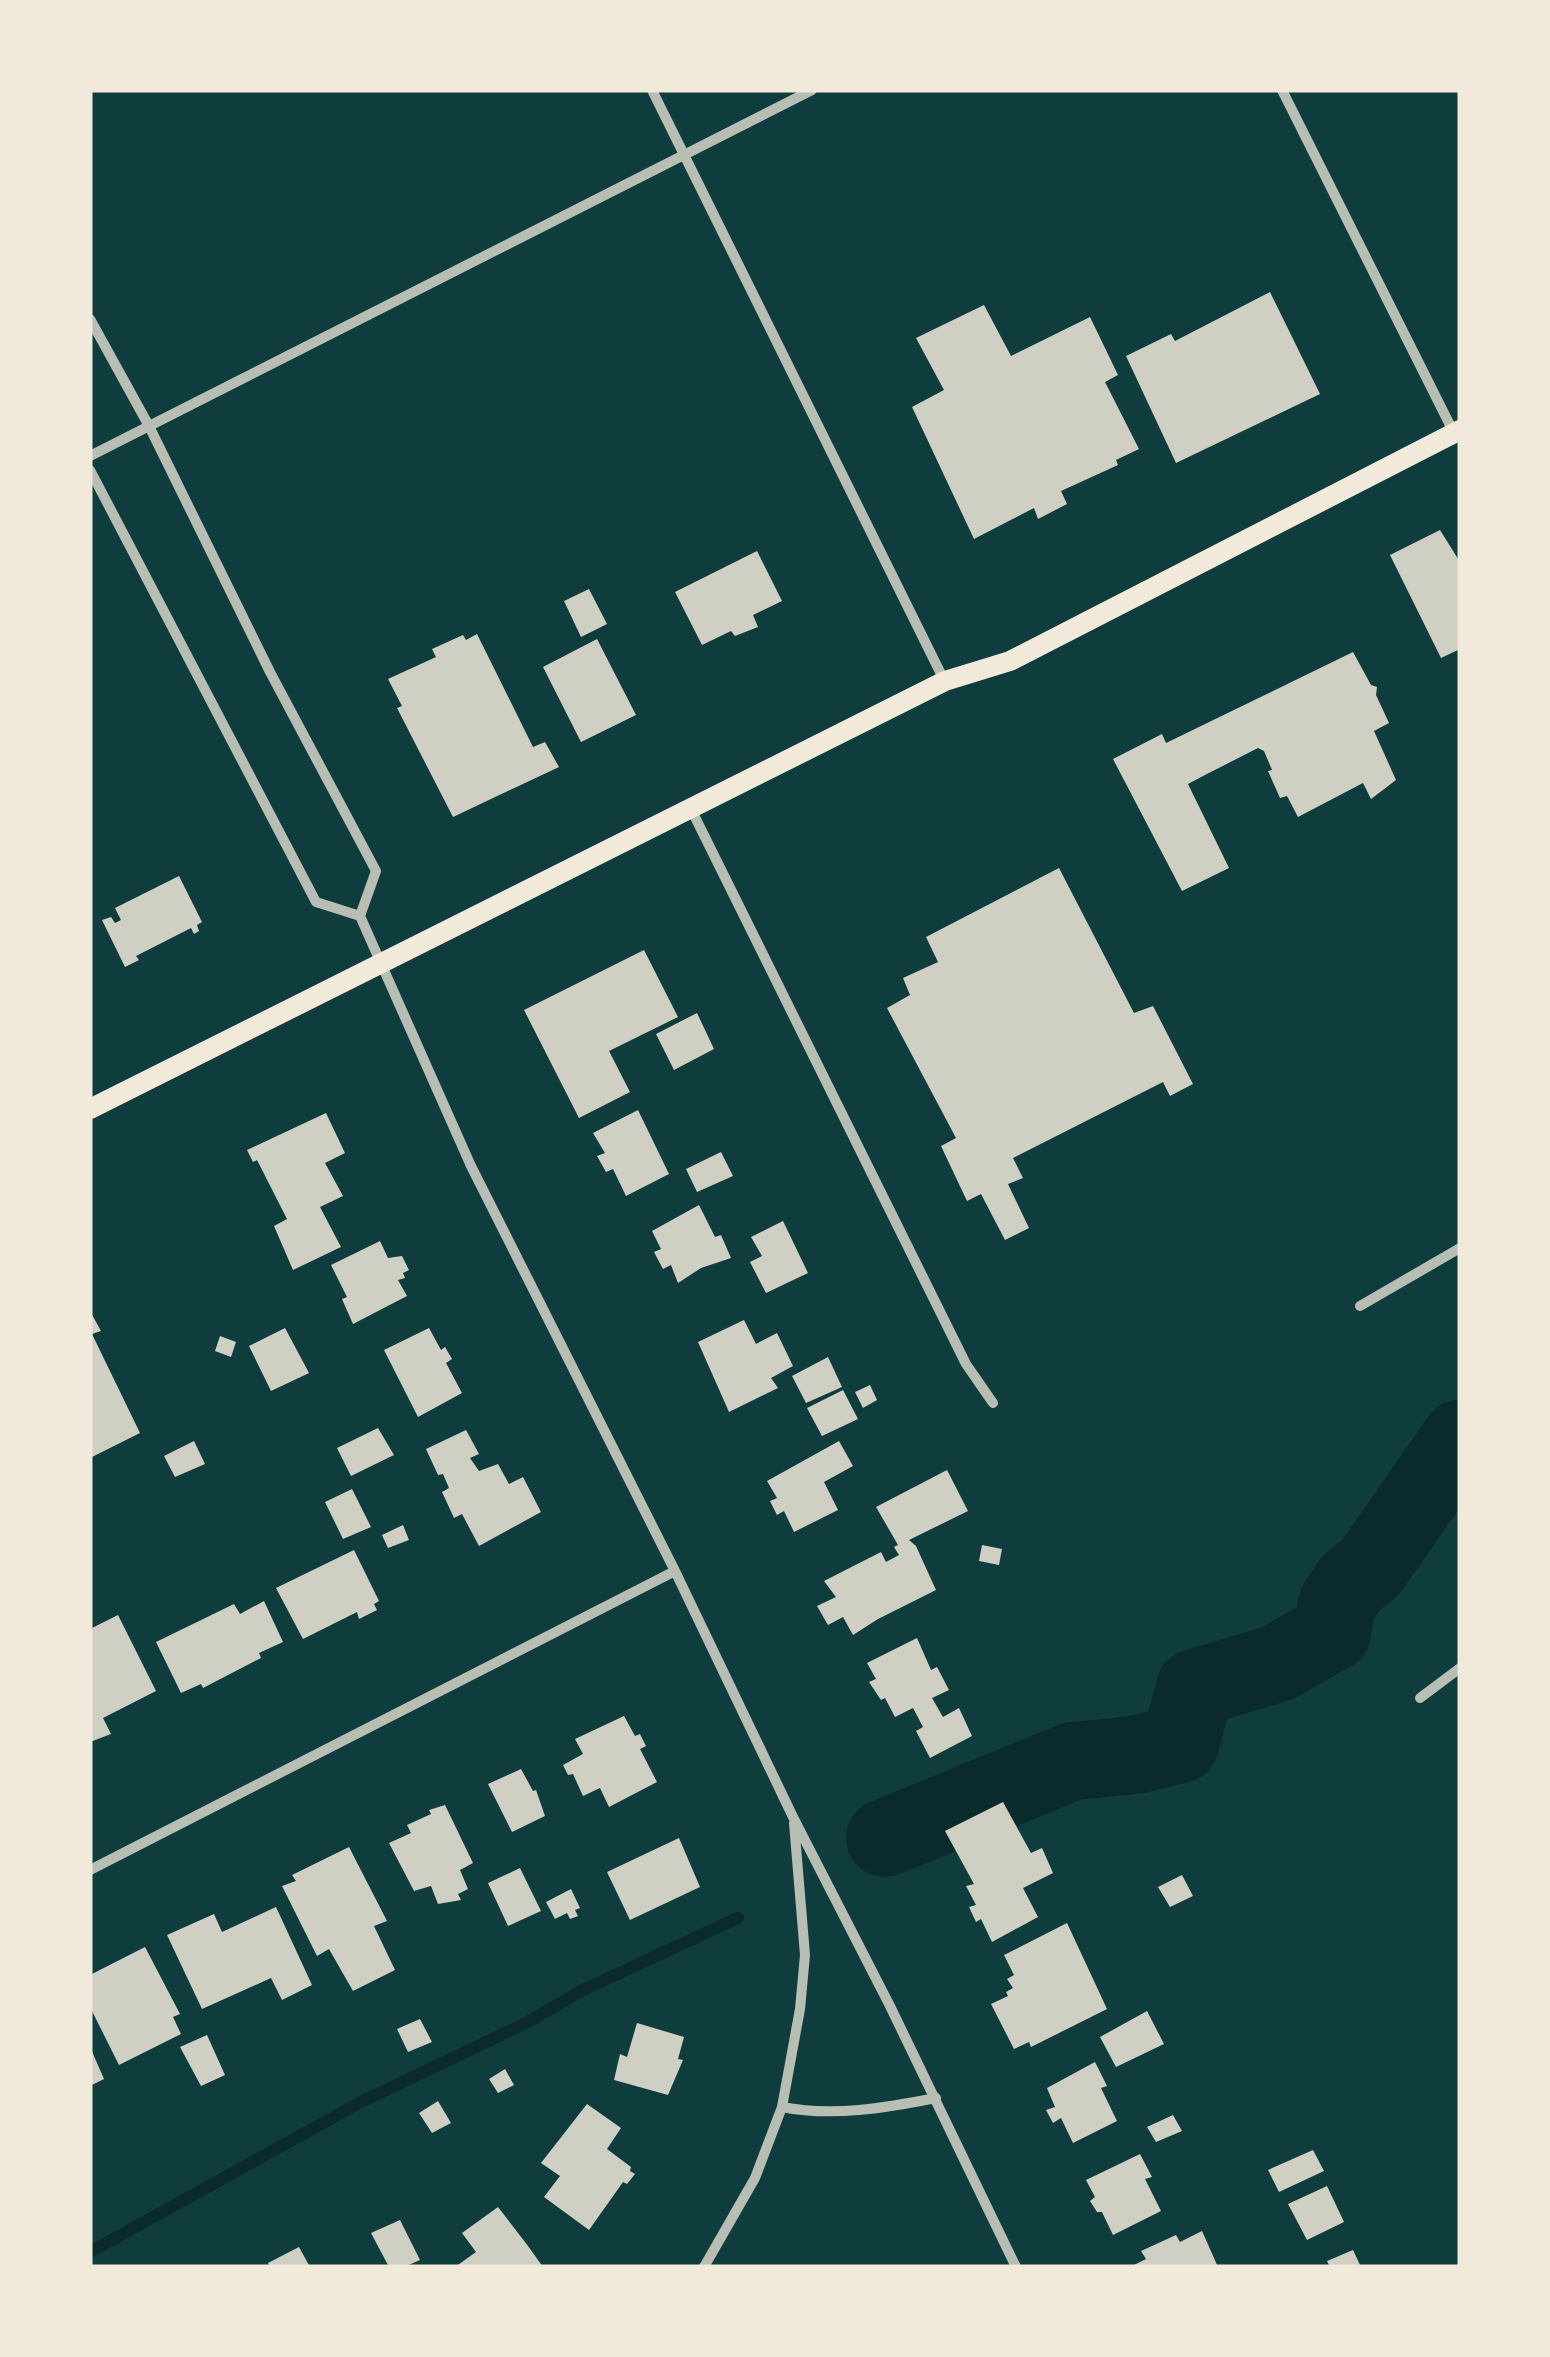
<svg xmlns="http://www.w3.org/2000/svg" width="1550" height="2357" font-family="'PT Sans Narrow',sans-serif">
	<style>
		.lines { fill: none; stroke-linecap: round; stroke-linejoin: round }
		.stream { stroke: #0a2a2b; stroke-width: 12 }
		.river { stroke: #0a2a2b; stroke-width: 78 }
		.building { fill: #cfcfc3 }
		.minor { stroke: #b8beb3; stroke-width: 10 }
		.secondary { stroke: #f1e9da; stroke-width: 20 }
	</style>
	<rect width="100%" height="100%" fill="#0f3d3e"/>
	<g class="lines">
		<path class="stream" d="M 90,2252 L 361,2102 L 526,2023 L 583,1990 L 738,1918"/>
		<path class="river" d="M 885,1838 L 1073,1761 L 1135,1755 L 1180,1744 L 1195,1688 L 1278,1663 L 1332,1632 L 1337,1604 L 1351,1583 L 1371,1567 L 1460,1439"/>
	</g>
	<path class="building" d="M 1270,292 L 1320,394 L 1176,463 L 1126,356 L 1171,334 L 1175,341 Z
		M 984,305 L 1011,356 L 1090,317 L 1118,375 L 1105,382 L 1139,449 L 1116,460 L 1118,465 L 1061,491 L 1067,504 L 1038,519 L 1034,508 L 974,539 L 912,407 L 944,390 L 916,338 Z
		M 1440,530 L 1460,562 L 1460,649 L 1441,658 L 1390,555 Z
		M 757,551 L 782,601 L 753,615 L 758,627 L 735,636 L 731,631 L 702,645 L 675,592 Z
		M 589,589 L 607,624 L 581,637 L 564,601 Z
		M 477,634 L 533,747 L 545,742 L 559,767 L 453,817 L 397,708 L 402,706 L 388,679 L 436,657 L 432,649 L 463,635 L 466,640 Z
		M 597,639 L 636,715 L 581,742 L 543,667 Z
		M 1353,652 L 1371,685 L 1377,687 L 1376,695 L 1389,723 L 1374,731 L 1396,780 L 1371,799 L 1363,783 L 1298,817 L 1287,796 L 1280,798 L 1268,771 L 1272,770 L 1264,751 L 1258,748 L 1203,776 L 1188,784 L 1229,868 L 1182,891 L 1113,759 L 1162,734 L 1166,743 Z
		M 1059,868 L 1134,1013 L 1153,1006 L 1193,1084 L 1170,1096 L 1163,1082 L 1013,1158 L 1023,1178 L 1008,1184 L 1029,1228 L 1005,1240 L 981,1194 L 967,1201 L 941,1146 L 956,1138 L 887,1008 L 910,995 L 903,978 L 938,962 L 926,937 Z
		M 179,876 L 202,922 L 197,925 L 199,931 L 194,934 L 191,928 L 136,956 L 139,960 L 125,967 L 102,920 L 111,917 L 115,923 L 121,920 L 115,908 Z
		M 644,950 L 678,1017 L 609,1051 L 630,1092 L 579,1118 L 524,1010 Z
		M 697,1013 L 714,1049 L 674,1070 L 656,1034 Z
		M 638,1110 L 669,1174 L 626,1196 L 613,1169 L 606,1172 L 597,1156 L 605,1153 L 593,1133 Z
		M 326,1113 L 345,1153 L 325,1163 L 343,1196 L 320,1207 L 341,1247 L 293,1270 L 274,1226 L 287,1219 L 257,1160 L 253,1162 L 247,1150 Z
		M 721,1152 L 733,1176 L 697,1192 L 686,1169 Z
		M 699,1205 L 715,1237 L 721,1235 L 731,1258 L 701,1268 L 678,1283 L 671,1265 L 663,1269 L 654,1252 L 661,1249 L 652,1231 Z
		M 783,1221 L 808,1273 L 766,1293 L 750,1262 L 762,1256 L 751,1237 Z
		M 380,1241 L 388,1258 L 402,1256 L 409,1270 L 403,1273 L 405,1278 L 398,1280 L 407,1296 L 353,1324 L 342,1299 L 347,1297 L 331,1265 Z
		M 90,1311 L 101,1331 L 92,1334 L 140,1433 L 90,1458 Z
		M 744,1320 L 756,1344 L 777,1333 L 793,1366 L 771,1378 L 778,1388 L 729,1412 L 698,1342 Z
		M 285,1328 L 309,1373 L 271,1391 L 249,1346 Z
		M 429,1328 L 441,1350 L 445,1347 L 452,1359 L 446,1363 L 462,1393 L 418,1417 L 384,1350 Z
		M 220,1336 L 236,1342 L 231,1357 L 215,1351 Z
		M 828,1357 L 842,1387 L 806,1403 L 792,1376 Z
		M 870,1385 L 877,1400 L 863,1408 L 855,1392 Z
		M 843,1390 L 858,1419 L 822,1436 L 807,1408 Z
		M 378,1428 L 394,1455 L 351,1476 L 337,1448 Z
		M 466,1430 L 479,1454 L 470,1458 L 479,1471 L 498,1464 L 509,1484 L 523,1477 L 541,1512 L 479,1546 L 462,1514 L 454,1518 L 442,1492 L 449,1488 L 443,1474 L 438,1475 L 426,1449 Z
		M 194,1441 L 205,1464 L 175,1477 L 164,1456 Z
		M 839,1441 L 853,1466 L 824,1482 L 838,1510 L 794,1532 L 784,1511 L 777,1515 L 770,1501 L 777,1498 L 767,1481 Z
		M 947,1470 L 968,1511 L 909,1540 L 916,1546 L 936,1590 L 878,1619 L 853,1635 L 843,1617 L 828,1625 L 817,1606 L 836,1597 L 824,1581 L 881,1552 L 886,1562 L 899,1555 L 894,1547 L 898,1545 L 876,1507 Z
		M 352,1489 L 371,1527 L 343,1539 L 325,1502 Z
		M 403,1525 L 409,1540 L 388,1548 L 382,1535 Z
		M 982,1545 L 1002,1549 L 999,1565 L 979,1561 Z
		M 354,1550 L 379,1601 L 374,1604 L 377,1610 L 359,1619 L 357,1612 L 303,1639 L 276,1588 Z
		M 264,1601 L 283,1642 L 259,1653 L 261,1658 L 203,1688 L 201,1684 L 181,1693 L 156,1642 L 234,1604 L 240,1614 Z
		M 118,1615 L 156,1691 L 103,1718 L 111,1734 L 90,1742 L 90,1629 Z
		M 917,1638 L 931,1670 L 937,1667 L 949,1690 L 932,1698 L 943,1717 L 959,1708 L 972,1736 L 930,1758 L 916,1731 L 923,1727 L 913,1708 L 895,1717 L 885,1698 L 881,1700 L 869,1682 L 876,1679 L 867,1663 Z
		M 624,1716 L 635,1736 L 640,1734 L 646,1746 L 640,1749 L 657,1782 L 609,1807 L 600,1788 L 583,1796 L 573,1774 L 568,1775 L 563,1765 L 583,1754 L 575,1739 Z
		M 521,1769 L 533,1791 L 536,1790 L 545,1816 L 512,1832 L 488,1784 Z
		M 1003,1802 L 1031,1853 L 1042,1848 L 1053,1873 L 1023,1888 L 1038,1917 L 992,1942 L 981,1919 L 976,1922 L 969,1907 L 976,1905 L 966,1886 L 974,1884 L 945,1831 Z
		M 445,1805 L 473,1863 L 460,1870 L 468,1889 L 458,1894 L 461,1900 L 438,1904 L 431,1886 L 414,1891 L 389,1843 L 411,1833 L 407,1825 L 431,1814 L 429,1810 Z
		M 679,1838 L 700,1887 L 630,1920 L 607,1872 Z
		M 349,1847 L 387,1921 L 374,1926 L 395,1970 L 353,1991 L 329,1949 L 317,1956 L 282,1886 L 296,1881 L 292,1875 Z
		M 520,1868 L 541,1911 L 508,1926 L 488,1883 Z
		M 1182,1875 L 1193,1896 L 1170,1907 L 1158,1887 Z
		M 571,1889 L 580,1908 L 575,1910 L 578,1916 L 570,1919 L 567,1913 L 555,1919 L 546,1902 Z
		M 276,1907 L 312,1985 L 282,2000 L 271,1978 L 202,2009 L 167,1935 L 214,1914 L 222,1932 Z
		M 1067,1923 L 1107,2009 L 1031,2047 L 1029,2042 L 1014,2049 L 991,2004 L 1008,1996 L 1006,1992 L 1013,1988 L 1007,1979 L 1014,1975 L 1004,1955 Z
		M 145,1947 L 180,2014 L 173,2017 L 181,2034 L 119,2065 L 90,2007 L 90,1975 Z
		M 1147,2011 L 1164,2044 L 1116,2067 L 1100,2037 Z
		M 420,2019 L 432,2042 L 408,2052 L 397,2029 Z
		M 637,2023 L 684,2037 L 678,2059 L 683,2060 L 668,2095 L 614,2080 L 620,2054 L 627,2057 Z
		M 207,2035 L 225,2075 L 201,2086 L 180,2047 Z
		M 90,2047 L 104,2079 L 90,2086 Z
		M 1095,2062 L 1107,2086 L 1101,2088 L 1117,2121 L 1073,2143 L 1061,2118 L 1053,2123 L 1046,2110 L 1055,2107 L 1047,2088 Z
		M 505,2069 L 514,2085 L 498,2093 L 489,2079 Z
		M 438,2101 L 451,2123 L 432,2133 L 419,2113 Z
		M 587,2104 L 621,2128 L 607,2149 L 631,2167 L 630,2171 L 635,2174 L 627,2184 L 623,2182 L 589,2230 L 544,2197 L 560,2176 L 541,2163 Z
		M 1173,2115 L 1182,2131 L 1156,2142 L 1147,2127 Z
		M 1313,2150 L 1324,2171 L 1279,2192 L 1268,2170 Z
		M 1140,2154 L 1152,2177 L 1145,2179 L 1161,2211 L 1113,2235 L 1102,2212 L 1097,2212 L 1090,2201 L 1095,2197 L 1086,2180 Z
		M 1327,2186 L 1344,2222 L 1307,2240 L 1288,2204 Z
		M 498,2207 L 528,2246 L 543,2267 L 455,2267 L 476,2252 L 462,2233 Z
		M 400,2220 L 420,2260 L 404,2267 L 389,2267 L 371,2233 Z
		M 1202,2231 L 1218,2267 L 1130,2267 L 1146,2259 L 1141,2251 L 1176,2235 L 1180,2242 Z
		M 299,2247 L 310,2267 L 270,2267 L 268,2263 Z
		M 1353,2250 L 1361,2267 L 1330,2267 L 1327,2261 Z"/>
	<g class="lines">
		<path class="minor" d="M 652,90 L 944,680
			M 1282,90 L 1454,433
			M 90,319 L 149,426 L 270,672 L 376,871 L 360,916 L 316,902 L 90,470
			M 90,456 L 812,90
			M 691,809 L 966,1364 L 993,1403
			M 360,916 L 471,1166 L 675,1571 L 793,1817 L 890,2006 L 1016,2267
			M 1360,1306 L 1460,1248
			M 1420,1698 L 1460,1668
			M 90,1870 L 675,1571
			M 782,2107 C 833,2117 885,2108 936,2098
			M 704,2267 L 755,2178 L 782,2107 L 800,2009 L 805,1955 L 794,1823"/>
		<path class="secondary" d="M 90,1109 L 945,681 L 1010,661 L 1460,430"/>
	</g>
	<rect width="1550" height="2357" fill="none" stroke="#f1e9da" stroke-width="185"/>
</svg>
